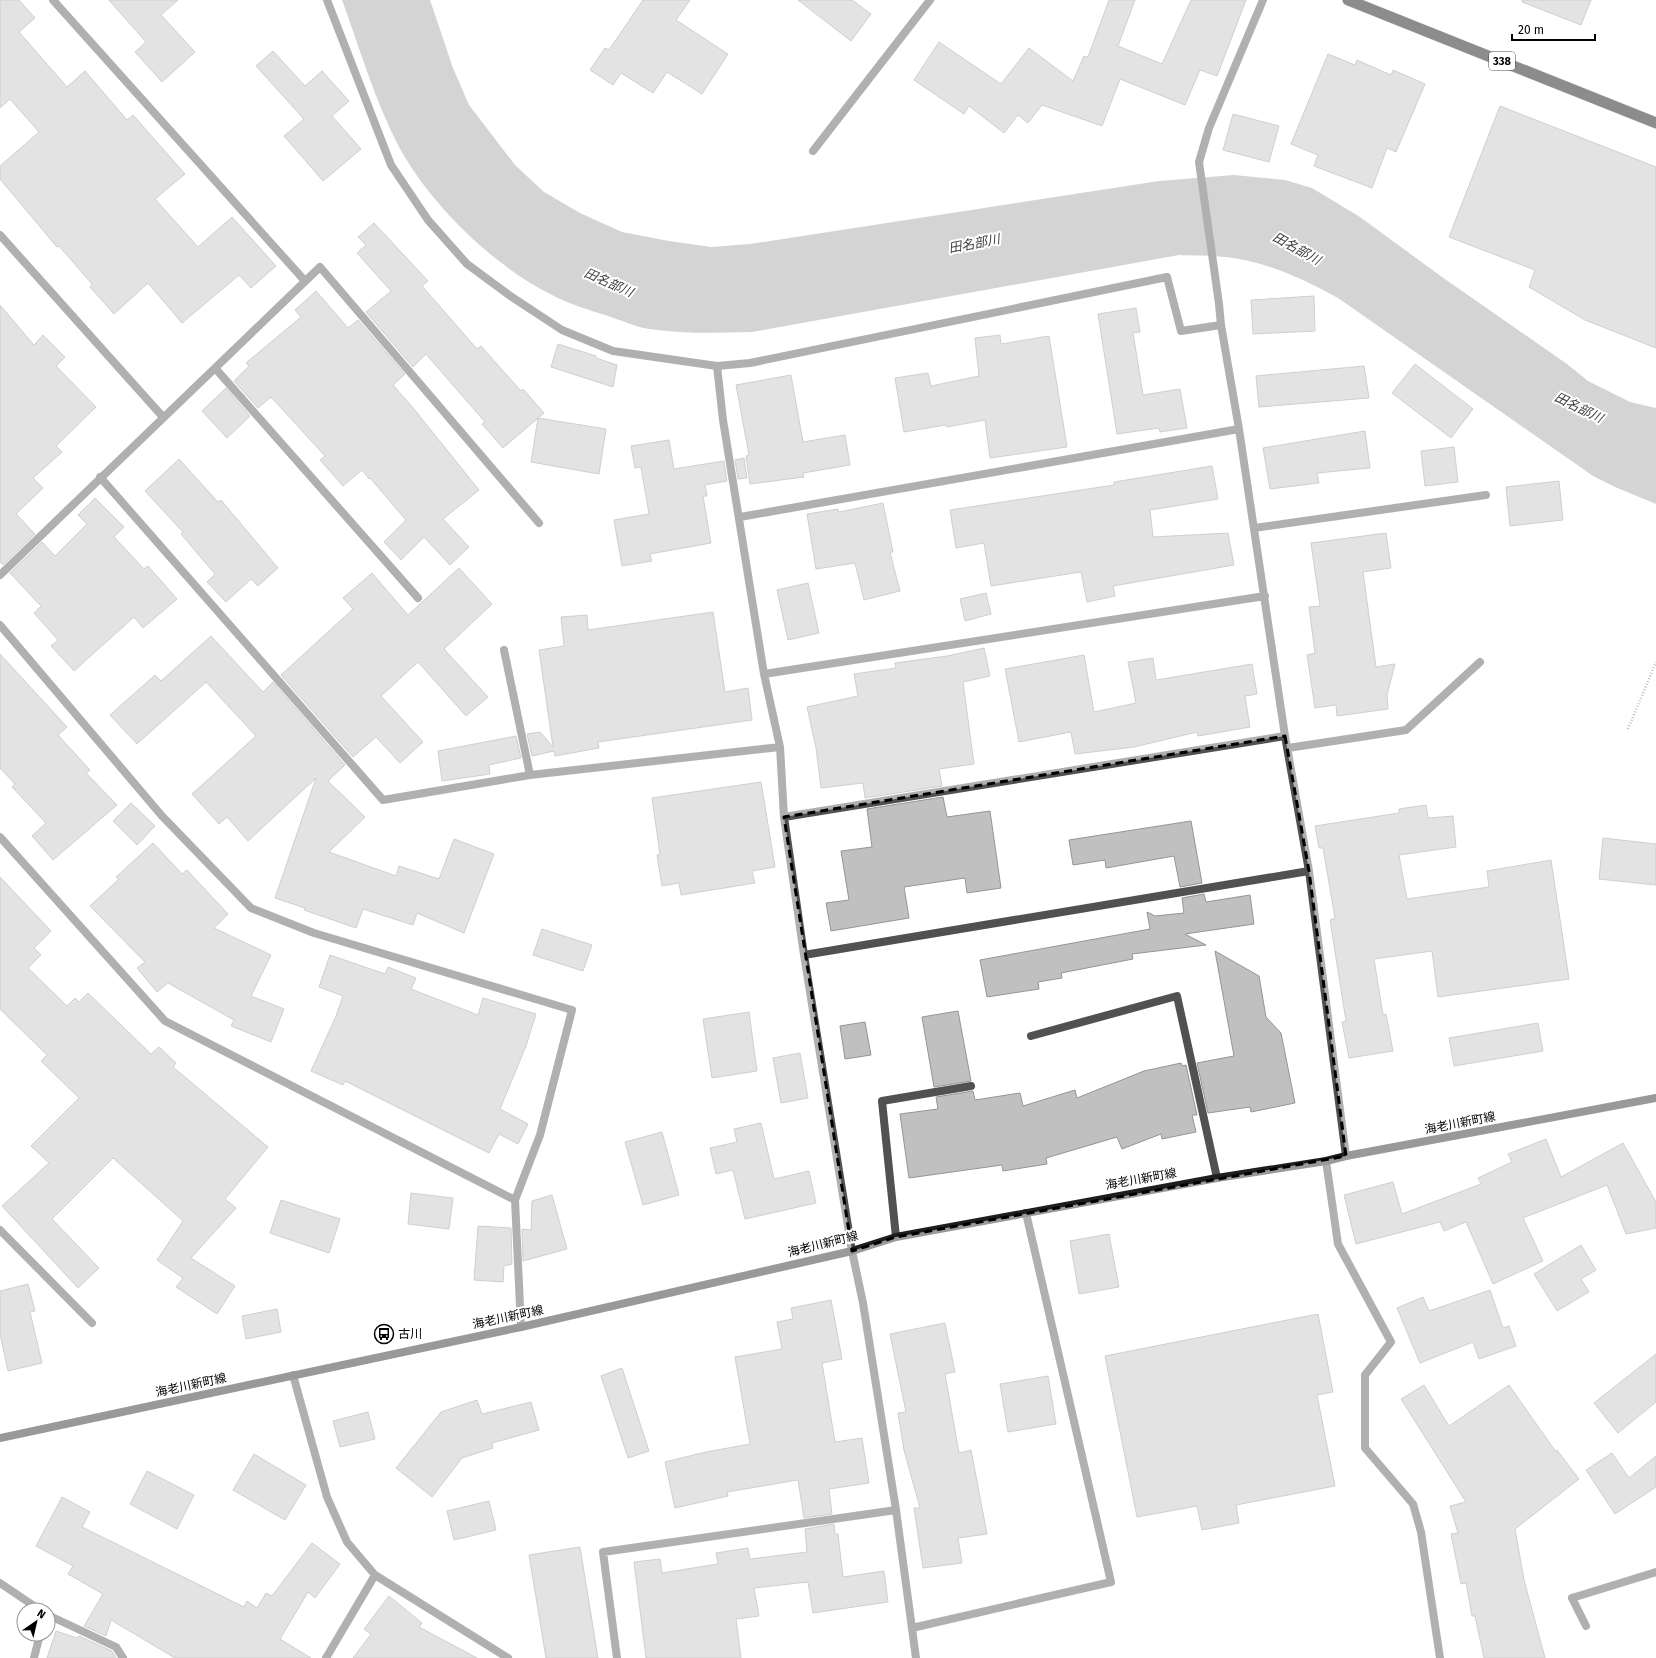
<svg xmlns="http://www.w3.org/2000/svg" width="1656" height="1658" font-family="'Fira Sans','Noto Sans JP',sans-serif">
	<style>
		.water { fill: #9f9f9f }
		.building { fill: #c0c0c0; stroke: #959595 }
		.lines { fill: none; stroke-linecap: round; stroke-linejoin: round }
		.trunk-casing { stroke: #dbdbdb; stroke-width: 12 }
		.path { stroke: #737373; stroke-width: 2.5; stroke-dasharray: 1 2; stroke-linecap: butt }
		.service { stroke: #515151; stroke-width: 8 }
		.minor { stroke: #515151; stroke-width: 8 }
		.secondary { stroke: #1e1e1e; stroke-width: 8 }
		.trunk { stroke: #000; stroke-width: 11 }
		.marked { fill: none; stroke: #000; stroke-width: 3; stroke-dasharray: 8 5; stroke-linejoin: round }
		.labels { text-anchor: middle; stroke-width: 4; stroke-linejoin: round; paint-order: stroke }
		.shield { fill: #fff; stroke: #4c4c4c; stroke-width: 1 }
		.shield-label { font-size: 11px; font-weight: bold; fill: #000 }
		.street-label { font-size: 12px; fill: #000; stroke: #fff }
		.poi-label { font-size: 12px; fill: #000; stroke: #fff; text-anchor: start }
		.water-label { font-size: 13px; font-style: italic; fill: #404040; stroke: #fff }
	</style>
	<rect width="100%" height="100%" fill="#fff"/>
	<path class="water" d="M 342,0 L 430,0 L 453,68 L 469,105 L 515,165 L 544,192 L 580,213 L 622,232 L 669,241 L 711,247 L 750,244 L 1159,181 L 1234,175 L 1285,180 L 1312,188 L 1360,217 L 1442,277 L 1567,364 L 1588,381 L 1630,402 L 1656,408 L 1656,504 L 1615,487 L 1593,476 L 1338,298 C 1304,279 1265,261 1225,257 C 1210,255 1194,256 1179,255 L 752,332 C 717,333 683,334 649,329 C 635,327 621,320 608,316 C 589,310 569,304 552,295 C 492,265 431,205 399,147 C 375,101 360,49 342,0 Z"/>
	<path class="building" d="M 0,0 L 19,0 L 35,18 L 19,32 L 67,87 L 85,71 L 127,120 L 133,115 L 185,174 L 155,199 L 198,247 L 232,217 L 276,266 L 251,288 L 239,275 L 182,323 L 148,283 L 114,314 L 90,287 L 92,284 L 59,246 L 57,247 L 0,179 L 0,166 L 39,132 L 10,99 L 0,108 Z
		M 109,0 L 178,0 L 161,15 L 195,52 L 162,82 L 135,52 L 146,42 Z
		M 643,0 L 690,0 L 676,20 L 728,54 L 702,94 L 667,72 L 653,93 L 621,73 L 613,85 L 590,70 L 605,48 L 609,50 Z
		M 798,0 L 852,0 L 871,14 L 851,41 Z
		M 1109,0 L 1135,0 L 1118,46 L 1162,64 L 1191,0 L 1246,0 L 1217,76 L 1200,70 L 1185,105 L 1120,79 L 1102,126 L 1042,105 L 1028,123 L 1018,115 L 1004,133 L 969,106 L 964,114 L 914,80 L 939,42 L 1001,84 L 1029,48 L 1073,81 L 1084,56 L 1088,57 Z
		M 1522,0 L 1591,0 L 1581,25 L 1522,2 Z
		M 273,51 L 305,86 L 322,71 L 349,101 L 332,116 L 361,149 L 323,181 L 284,136 L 304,119 L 256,66 Z
		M 1328,54 L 1355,65 L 1357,60 L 1391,75 L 1393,70 L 1425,84 L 1396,152 L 1387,148 L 1372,188 L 1314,166 L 1318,155 L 1291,144 Z
		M 1500,106 L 1656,167 L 1656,348 L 1585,320 L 1529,287 L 1535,270 L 1449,237 Z
		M 1233,114 L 1279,126 L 1269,162 L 1223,150 Z
		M 374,223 L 428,281 L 422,286 L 477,349 L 481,346 L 521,391 L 523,389 L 544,413 L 503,448 L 482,424 L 485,422 L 426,354 L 413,367 L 366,312 L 391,291 L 357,253 L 366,245 L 358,237 Z
		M 316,291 L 348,328 L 358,320 L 405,374 L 393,385 L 414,409 L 479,490 L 443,519 L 469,547 L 450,565 L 424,537 L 401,560 L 384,542 L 406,520 L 370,478 L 369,479 L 362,470 L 343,486 L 320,460 L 325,456 L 271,397 L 258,408 L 234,381 L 249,366 L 246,363 L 301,317 L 295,310 Z
		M 1314,296 L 1315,331 L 1253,334 L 1251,300 Z
		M 0,305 L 34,345 L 43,335 L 65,357 L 56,366 L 96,407 L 56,446 L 62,452 L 33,478 L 43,488 L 16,514 L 35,534 L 3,565 L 0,562 Z
		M 1136,308 L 1140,332 L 1133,333 L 1143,395 L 1180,389 L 1187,428 L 1160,432 L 1159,428 L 1117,434 L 1098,314 Z
		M 1000,335 L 1001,344 L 1049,336 L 1067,447 L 990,458 L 985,420 L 947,427 L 946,425 L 904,432 L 895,378 L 928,373 L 931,386 L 979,376 L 975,338 Z
		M 558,344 L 596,356 L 596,358 L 617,365 L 613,387 L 551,367 Z
		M 1415,364 L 1473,409 L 1451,438 L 1392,393 Z
		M 1364,366 L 1369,398 L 1259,407 L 1256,376 Z
		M 791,375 L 803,442 L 845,435 L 850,465 L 803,473 L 804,477 L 750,484 L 746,456 L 749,455 L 736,385 Z
		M 226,388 L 250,416 L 227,438 L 202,411 Z
		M 538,418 L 606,429 L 599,474 L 531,462 Z
		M 1365,431 L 1370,468 L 1317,473 L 1319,483 L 1270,489 L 1263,448 Z
		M 669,440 L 674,469 L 724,461 L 727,481 L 705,485 L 707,496 L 703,496 L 711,543 L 650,554 L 652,561 L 622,566 L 614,520 L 649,514 L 641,467 L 635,468 L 631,446 Z
		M 1454,447 L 1458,482 L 1425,486 L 1421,451 Z
		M 744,458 L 747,478 L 738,479 L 735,460 Z
		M 179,459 L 218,502 L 221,500 L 278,568 L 258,586 L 251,579 L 226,602 L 207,582 L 215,574 L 181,534 L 183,532 L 145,491 Z
		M 1212,466 L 1218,499 L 1150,510 L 1153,537 L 1228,533 L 1234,565 L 1113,586 L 1115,596 L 1087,602 L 1081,572 L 991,586 L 984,543 L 956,548 L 950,510 L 1114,485 L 1114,482 Z
		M 1559,481 L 1563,520 L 1510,526 L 1506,487 Z
		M 95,498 L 124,527 L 114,537 L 144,569 L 148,566 L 177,599 L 143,628 L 134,617 L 74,671 L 51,646 L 58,640 L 34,613 L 41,606 L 10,573 L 42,542 L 55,556 L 87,524 L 78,515 Z
		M 883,503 L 893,552 L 890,552 L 900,591 L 864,600 L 855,563 L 816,569 L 807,514 L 838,509 L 839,512 Z
		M 1386,533 L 1391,568 L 1363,572 L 1376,667 L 1395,664 L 1387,695 L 1388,709 L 1337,716 L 1336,705 L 1315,708 L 1307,655 L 1315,653 L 1309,607 L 1320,606 L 1311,543 Z
		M 459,568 L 492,604 L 444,649 L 488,697 L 466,716 L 418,662 L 381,696 L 423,742 L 400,763 L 376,737 L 353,757 L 281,675 L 353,609 L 343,598 L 372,573 L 408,615 Z
		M 808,583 L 819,633 L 788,640 L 777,590 Z
		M 986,593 L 991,614 L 965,621 L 960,599 Z
		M 713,612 L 725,692 L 748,688 L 752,720 L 598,742 L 599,748 L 555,756 L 554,751 L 532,756 L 527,734 L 540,732 L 553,747 L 539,650 L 564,646 L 561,617 L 587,615 L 588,630 Z
		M 211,636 L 263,692 L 273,682 L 345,765 L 328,781 L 365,817 L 329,852 L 396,876 L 399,866 L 439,879 L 454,839 L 494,854 L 464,933 L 417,913 L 413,925 L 363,909 L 356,928 L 304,910 L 305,908 L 275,898 L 316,778 L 248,841 L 227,817 L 219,824 L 192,794 L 256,736 L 206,682 L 137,744 L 110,715 L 155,675 L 161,681 Z
		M 984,648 L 990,676 L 963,682 L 974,764 L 939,769 L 942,786 L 865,798 L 863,783 L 821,788 L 816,748 L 807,707 L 858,696 L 854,674 L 896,668 L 895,663 L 947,656 Z
		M 0,654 L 67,727 L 58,735 L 90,770 L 86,773 L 117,805 L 53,860 L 32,836 L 46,823 L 12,787 L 15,784 L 0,768 Z
		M 1084,655 L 1094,712 L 1136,703 L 1128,662 L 1153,658 L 1156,680 L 1252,664 L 1257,694 L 1245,696 L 1250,727 L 1198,736 L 1197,732 L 1134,747 L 1075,754 L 1071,732 L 1019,742 L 1005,669 Z
		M 516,736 L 521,758 L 489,765 L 490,774 L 442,781 L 438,751 Z
		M 761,782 L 775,867 L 752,871 L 755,883 L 681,895 L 679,883 L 662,886 L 657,855 L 660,854 L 652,798 Z
		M 943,797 L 947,817 L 990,811 L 1001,888 L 967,893 L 965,878 L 904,887 L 909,918 L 831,931 L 826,903 L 849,900 L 841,851 L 872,847 L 867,809 Z
		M 131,803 L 155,826 L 137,845 L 113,821 Z
		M 1426,805 L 1428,818 L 1453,816 L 1456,847 L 1399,855 L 1407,899 L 1489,887 L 1487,871 L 1551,860 L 1569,979 L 1438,997 L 1432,951 L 1374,959 L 1383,1015 L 1386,1014 L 1393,1051 L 1349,1058 L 1342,1022 L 1346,1021 L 1330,920 L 1335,918 L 1323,848 L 1319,848 L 1315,826 L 1399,813 L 1399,809 Z
		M 1191,821 L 1202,883 L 1180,887 L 1174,856 L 1106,868 L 1105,860 L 1073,865 L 1069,840 Z
		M 1603,838 L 1656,844 L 1656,885 L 1599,879 Z
		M 153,843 L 182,874 L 187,870 L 228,914 L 214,928 L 271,955 L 251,996 L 284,1009 L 271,1042 L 231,1026 L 234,1020 L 168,983 L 157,992 L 137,968 L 145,962 L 90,906 L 119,879 L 116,877 Z
		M 0,877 L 51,931 L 34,948 L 41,955 L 28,968 L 67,1006 L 75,998 L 79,1002 L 88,993 L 151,1054 L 159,1047 L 176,1063 L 173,1067 L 268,1147 L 225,1199 L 236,1208 L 191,1258 L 235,1286 L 217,1314 L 176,1287 L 183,1278 L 157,1260 L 183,1221 L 113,1158 L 52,1219 L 99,1268 L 78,1288 L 2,1206 L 49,1163 L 31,1146 L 79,1098 L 41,1061 L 47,1055 L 0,1009 Z
		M 1204,894 L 1206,902 L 1250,895 L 1254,924 L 1185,934 L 1206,945 L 1132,954 L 1133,959 L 1061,973 L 1062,978 L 1038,982 L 1039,989 L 987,997 L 980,960 L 1150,929 L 1147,912 L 1155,916 L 1184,913 L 1182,898 Z
		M 542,929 L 592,945 L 583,971 L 533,955 Z
		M 1215,951 L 1259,976 L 1266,1017 L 1281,1033 L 1295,1103 L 1251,1112 L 1250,1107 L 1208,1113 L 1197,1063 L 1234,1056 Z
		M 330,955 L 385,974 L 388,967 L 416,978 L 411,989 L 478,1015 L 483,998 L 536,1014 L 526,1046 L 500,1109 L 528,1124 L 518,1144 L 499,1134 L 489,1153 L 345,1081 L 343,1085 L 311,1071 L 336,1016 L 343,996 L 319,987 Z
		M 958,1011 L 971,1081 L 934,1087 L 922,1017 Z
		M 749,1012 L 757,1071 L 712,1078 L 703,1019 Z
		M 865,1022 L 871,1055 L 845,1059 L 840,1026 Z
		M 1538,1023 L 1543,1051 L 1454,1066 L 1449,1038 Z
		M 800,1053 L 808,1098 L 781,1103 L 773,1058 Z
		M 1181,1063 L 1182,1066 L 1186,1065 L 1197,1115 L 1192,1115 L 1196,1132 L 1162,1139 L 1161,1134 L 1122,1149 L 1117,1137 L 1046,1158 L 1047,1164 L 1003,1171 L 1002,1165 L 909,1178 L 900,1114 L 938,1109 L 936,1097 L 973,1091 L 975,1100 L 1020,1093 L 1023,1106 L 1075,1090 L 1077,1098 L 1144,1071 Z
		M 761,1123 L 774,1179 L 809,1171 L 816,1203 L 745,1219 L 733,1170 L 716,1174 L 710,1148 L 737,1142 L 734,1129 Z
		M 662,1132 L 679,1195 L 643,1205 L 625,1142 Z
		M 1546,1139 L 1561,1177 L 1623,1143 L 1656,1202 L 1656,1228 L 1626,1234 L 1607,1185 L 1523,1218 L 1543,1261 L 1493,1284 L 1466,1222 L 1444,1231 L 1440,1222 L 1356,1244 L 1344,1195 L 1393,1182 L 1402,1214 L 1481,1184 L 1478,1178 L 1512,1162 L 1508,1154 Z
		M 411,1193 L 453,1198 L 449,1229 L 408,1224 Z
		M 552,1195 L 567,1249 L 523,1261 L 522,1229 L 531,1230 L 532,1201 Z
		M 281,1200 L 340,1219 L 329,1253 L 270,1233 Z
		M 478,1226 L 511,1228 L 512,1264 L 504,1266 L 503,1282 L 474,1280 Z
		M 1109,1234 L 1119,1287 L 1079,1294 L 1070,1241 Z
		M 1581,1245 L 1596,1270 L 1581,1279 L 1589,1292 L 1557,1311 L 1534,1274 Z
		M 28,1284 L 35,1311 L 30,1312 L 42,1363 L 8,1371 L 0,1334 L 0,1291 Z
		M 1490,1290 L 1503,1328 L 1509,1326 L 1516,1346 L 1479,1359 L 1473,1342 L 1420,1363 L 1397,1308 L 1423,1297 L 1429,1311 Z
		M 831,1300 L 842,1359 L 822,1363 L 835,1442 L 862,1438 L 869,1483 L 829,1489 L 832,1514 L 804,1518 L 798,1480 L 727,1492 L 728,1496 L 675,1508 L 665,1462 L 706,1452 L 750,1444 L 735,1357 L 782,1349 L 777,1322 L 793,1319 L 791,1308 Z
		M 277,1309 L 281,1332 L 246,1339 L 242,1316 Z
		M 1318,1314 L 1333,1392 L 1317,1395 L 1335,1486 L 1236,1505 L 1239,1523 L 1202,1530 L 1197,1506 L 1137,1517 L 1105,1356 Z
		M 945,1323 L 955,1372 L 945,1374 L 959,1453 L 971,1450 L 987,1534 L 958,1538 L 962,1563 L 923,1568 L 914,1508 L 920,1508 L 904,1450 L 898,1413 L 906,1412 L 890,1334 Z
		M 1656,1354 L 1656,1402 L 1618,1433 L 1594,1403 Z
		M 622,1368 L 649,1451 L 628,1458 L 601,1376 Z
		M 1048,1376 L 1056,1424 L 1008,1432 L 1000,1384 Z
		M 1424,1385 L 1449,1426 L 1509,1385 L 1556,1452 L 1557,1450 L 1579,1479 L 1515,1529 L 1524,1580 L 1545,1658 L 1484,1658 L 1475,1616 L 1472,1616 L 1466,1583 L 1461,1584 L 1451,1534 L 1458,1533 L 1450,1506 L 1466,1502 L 1401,1399 Z
		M 477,1400 L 482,1414 L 531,1402 L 539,1430 L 492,1443 L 493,1448 L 462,1458 L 432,1497 L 396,1468 L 441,1412 Z
		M 368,1412 L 375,1439 L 340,1447 L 333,1421 Z
		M 1612,1453 L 1629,1478 L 1656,1456 L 1656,1487 L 1615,1514 L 1586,1470 Z
		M 254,1454 L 306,1485 L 285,1520 L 233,1490 Z
		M 147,1471 L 194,1495 L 177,1529 L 130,1504 Z
		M 62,1497 L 90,1512 L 82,1527 L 244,1607 L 247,1601 L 257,1608 L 266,1593 L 272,1596 L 312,1543 L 340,1564 L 315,1598 L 308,1592 L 280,1639 L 311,1658 L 175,1658 L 111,1620 L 106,1636 L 84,1626 L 103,1594 L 68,1574 L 73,1566 L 36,1546 Z
		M 489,1501 L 496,1530 L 454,1540 L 447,1511 Z
		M 834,1524 L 835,1534 L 838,1534 L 843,1577 L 884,1571 L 888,1602 L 813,1613 L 808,1582 L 754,1588 L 759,1616 L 736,1619 L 741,1658 L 646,1658 L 634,1562 L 660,1559 L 662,1573 L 718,1564 L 716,1553 L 748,1548 L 750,1559 L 807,1552 L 805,1529 Z
		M 580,1547 L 598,1658 L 546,1658 L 529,1555 Z
		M 389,1596 L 422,1623 L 419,1627 L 477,1658 L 353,1658 L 371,1634 L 364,1629 Z
		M 56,1631 L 77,1638 L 79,1636 L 112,1651 L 116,1658 L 47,1658 Z"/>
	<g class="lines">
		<defs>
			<path id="trunk" d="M 1348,0 L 1656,123"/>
		</defs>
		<use href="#trunk" class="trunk-casing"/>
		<path class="path" d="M 1628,729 L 1656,662"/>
		<path class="service" d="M 327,0 L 391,165 L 428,220 L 467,264 L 509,295 L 562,330 L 613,351 L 717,366 L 750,363 L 1167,277 L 1181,331 L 1221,325
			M 1254,528 L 1486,495
			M 1288,748 L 1406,730 L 1480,662
			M 1031,1036 L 1177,996 L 1217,1178
			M 896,1237 L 882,1101 L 971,1086
			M 1572,1598 L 1586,1626
			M 912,1628 L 1111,1582 L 1026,1213"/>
		<path class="minor" d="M 53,0 L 305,281
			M 1263,0 L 1209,128 L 1199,162 L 1219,304 L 1221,325 L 1239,429 L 1285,736 L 1309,871 L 1346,1156
			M 813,151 L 930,0
			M 0,235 L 163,417
			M 717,366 L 723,420 L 764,674 L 780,747 L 784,817 L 804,955 L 852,1251 L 863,1303 L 896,1510 L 916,1658
			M 215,368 L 418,598
			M 100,477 L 383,800 L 530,775 L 780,747
			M 740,517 L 1239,429
			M 0,575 L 320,267 L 539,523
			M 0,625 L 162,816 L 251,908 L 314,933 L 572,1010 L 540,1135 L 515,1200 L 521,1327
			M 504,650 L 530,775
			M 764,674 L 1265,596
			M 784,817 L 1285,736
			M 0,837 L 165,1021 L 515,1200
			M 804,955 L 1309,871
			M 1326,1161 L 1338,1244 L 1391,1342 L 1365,1375 L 1365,1448 L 1413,1504 L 1421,1532 L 1440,1658
			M 0,1230 L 92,1323
			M 293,1375 L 327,1497 L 347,1542 L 375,1575 L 508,1658
			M 0,1583 L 40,1610
			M 1572,1598 L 1656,1572
			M 48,1615 L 116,1647 L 123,1658
			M 34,1658 L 40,1634
			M 326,1658 L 375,1575
			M 617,1658 L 603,1552 L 896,1510"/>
		<path class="secondary" d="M 0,1438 L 521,1327 L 852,1251 L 896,1237 L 1217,1178 L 1326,1161 L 1346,1156 L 1656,1098"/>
		<use href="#trunk" class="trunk"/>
	</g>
	<path d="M0 0H1656V1658H0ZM 1285,736 L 1309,871 L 1346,1156 L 896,1237 L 852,1251 L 784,817 Z" fill="#fff" fill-opacity=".55" fill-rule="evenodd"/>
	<path class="marked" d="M 1285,736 L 1309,871 L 1346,1156 L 896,1237 L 852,1251 L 784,817 Z"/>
	<defs>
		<symbol id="bus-ring" viewBox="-11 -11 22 22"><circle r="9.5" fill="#fff" stroke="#000" stroke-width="1.5"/><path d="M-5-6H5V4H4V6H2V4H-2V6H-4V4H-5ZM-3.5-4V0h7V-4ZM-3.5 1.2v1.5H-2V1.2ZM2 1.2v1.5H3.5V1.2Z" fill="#000"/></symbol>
	</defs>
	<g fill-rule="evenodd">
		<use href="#bus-ring" x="373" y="1323" width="22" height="22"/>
	</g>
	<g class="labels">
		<rect class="shield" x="1489" y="52" width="26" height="18" rx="3"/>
		<g class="shield-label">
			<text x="1502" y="65">338</text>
		</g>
		<g class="street-label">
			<text transform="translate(1460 1123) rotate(-11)" y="4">海老川新町線</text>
			<text transform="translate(1141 1179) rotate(-10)" y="4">海老川新町線</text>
			<text transform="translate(823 1244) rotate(-14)" y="4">海老川新町線</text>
			<text transform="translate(508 1317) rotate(-12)" y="4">海老川新町線</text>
			<text transform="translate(191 1385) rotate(-12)" y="4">海老川新町線</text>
		</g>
		<g class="poi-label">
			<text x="398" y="1338">古川</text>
		</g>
		<g class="water-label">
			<text transform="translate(974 243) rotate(-11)" y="5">田名部川</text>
			<text transform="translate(1297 248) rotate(29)" y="5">田名部川</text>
			<text transform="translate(609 282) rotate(24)" y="5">田名部川</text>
			<text transform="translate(1579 407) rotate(26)" y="5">田名部川</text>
		</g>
	</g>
	<g transform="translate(36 1622) rotate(34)"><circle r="19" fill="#ffffff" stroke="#999999"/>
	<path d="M0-3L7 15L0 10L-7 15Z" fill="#000000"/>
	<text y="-6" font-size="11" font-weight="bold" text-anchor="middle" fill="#000000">N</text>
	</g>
	<path d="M1512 34v6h83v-6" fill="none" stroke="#000000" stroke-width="2"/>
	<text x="1518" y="34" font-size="12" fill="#000000" stroke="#ffffff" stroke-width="3" paint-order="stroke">20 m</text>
</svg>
